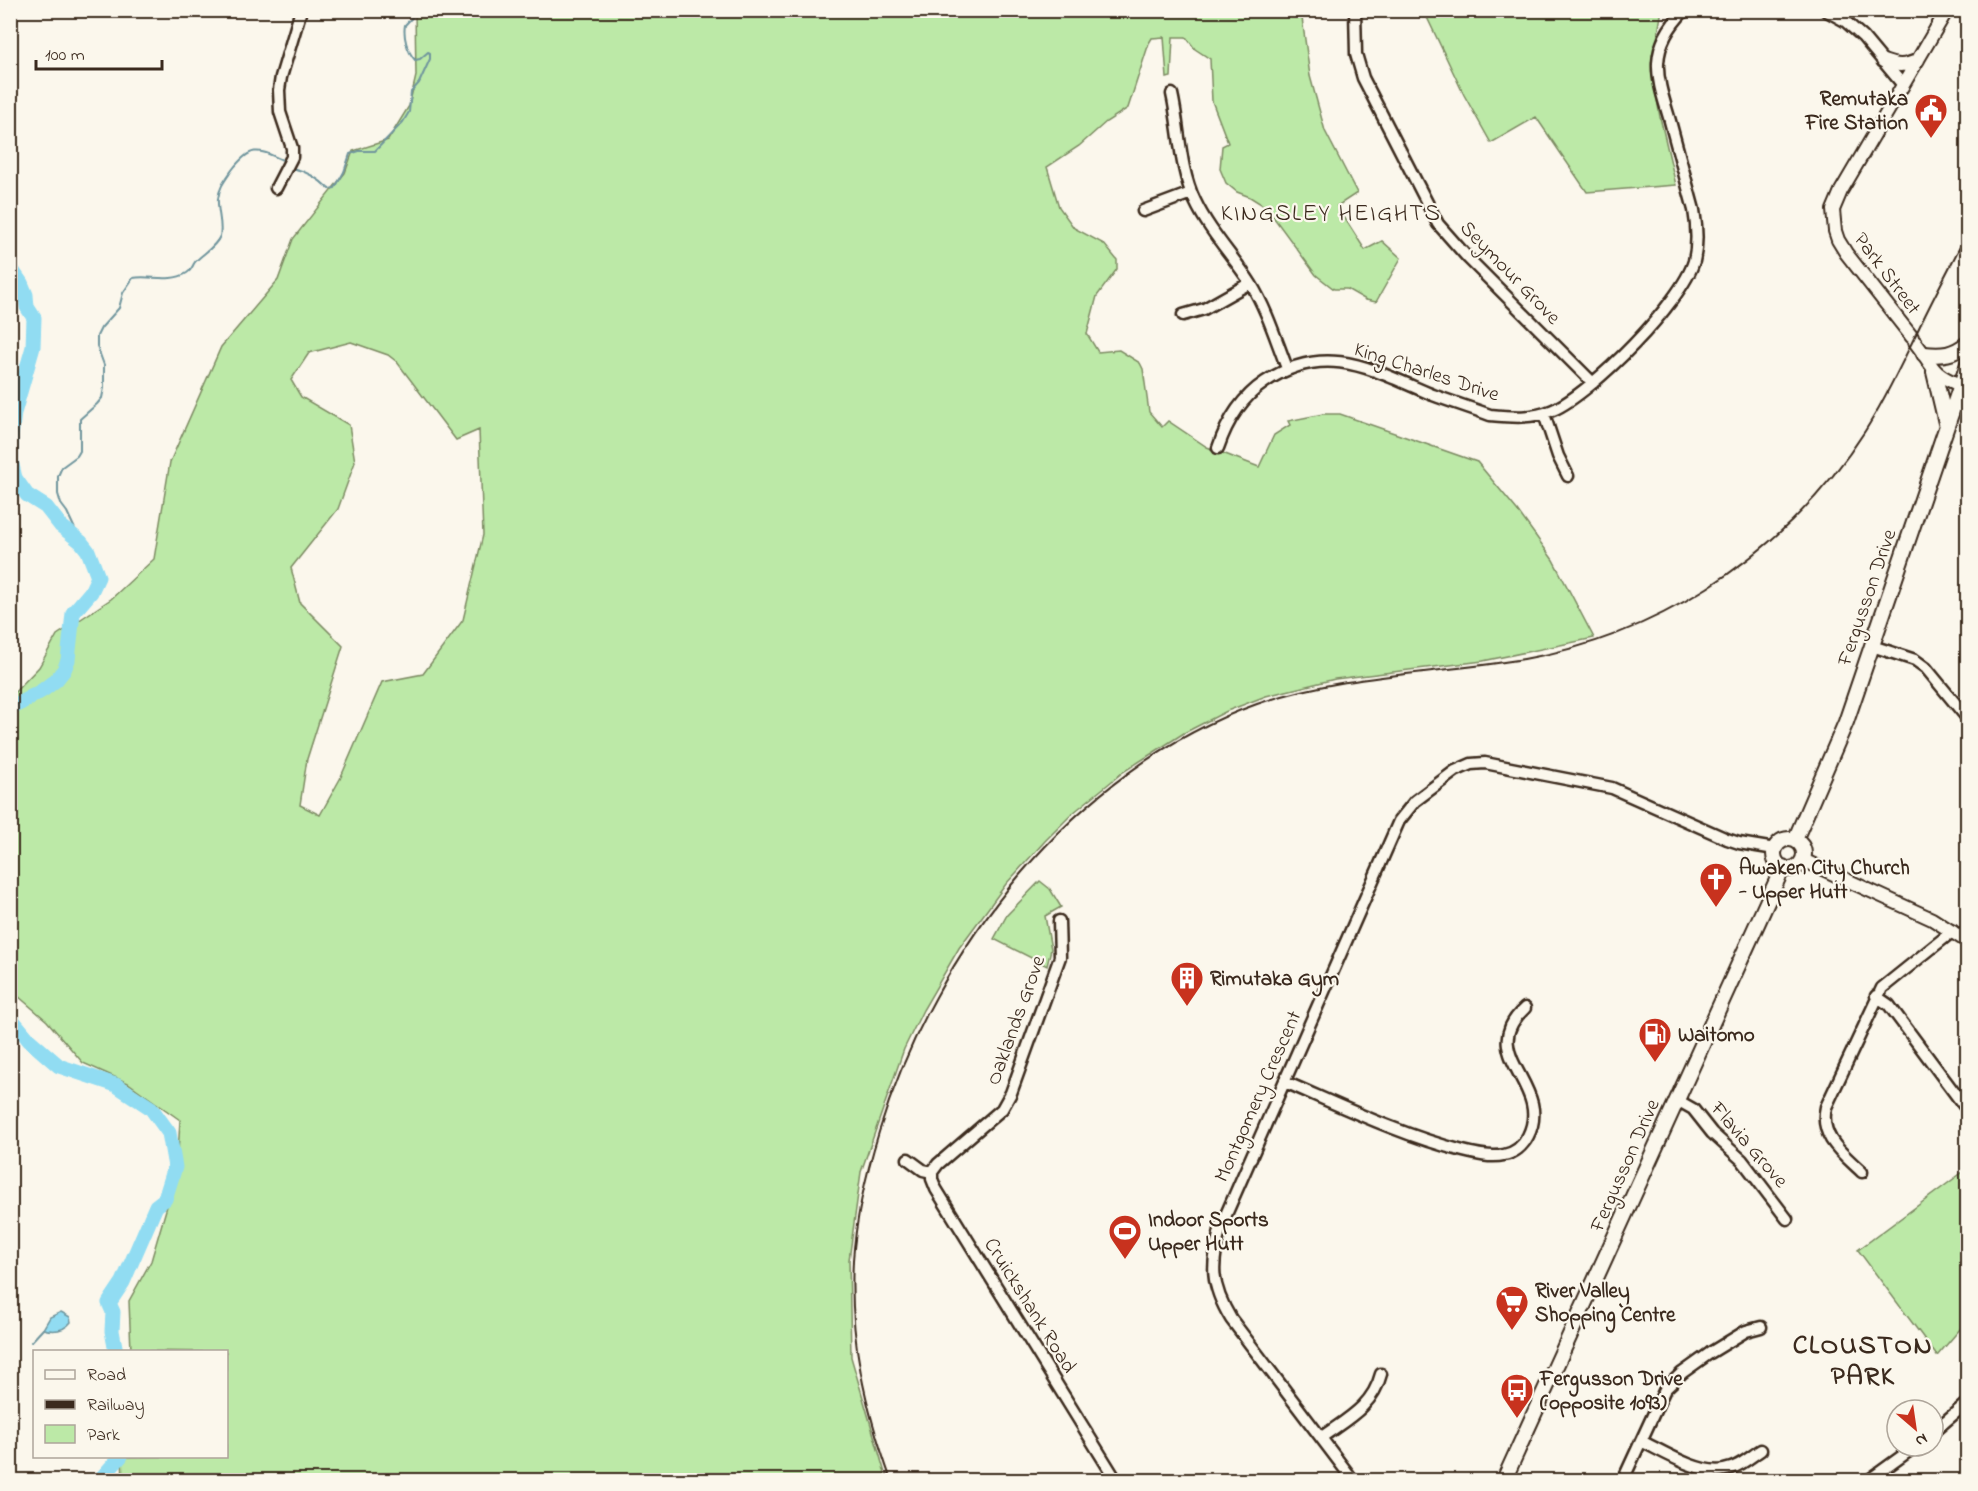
<svg xmlns="http://www.w3.org/2000/svg" width="1978" height="1491" font-family="'Indie Flower',sans-serif">
	<style>
		.green { fill: #bce9a7; stroke: #7c8a62; stroke-width: 1.5; fill-rule: evenodd }
		.water { fill: #91dcf2; stroke: #6f959d; stroke-width: 1.5 }
		.lines { fill: none; stroke-linecap: round; stroke-linejoin: round }
		.stream { stroke: #6f959d; stroke-width: 2 }
		.river { stroke: #91dcf2; stroke-width: 15 }
		.minor-casing { stroke: #3b2a1e; stroke-width: 15 }
		.tertiary-casing { stroke: #3b2a1e; stroke-width: 16 }
		.secondary-casing { stroke: #3b2a1e; stroke-width: 18 }
		.minor { stroke: #fbf7ec; stroke-width: 10 }
		.tertiary { stroke: #fbf7ec; stroke-width: 12 }
		.secondary { stroke: #fbf7ec; stroke-width: 14 }
		.rail { stroke: #3b2a1e; stroke-width: 2 }
		.labels { text-anchor: middle; stroke-width: 4.5; stroke-linejoin: round; paint-order: stroke }
		.poi-label { font-size: 21px; font-weight: bold; fill: #3b2a1e; stroke: #fbf7ec; text-anchor: start }
		.street-label { font-size: 21px; fill: #3b2a1e; stroke: #fbf7ec }
		.quarter-label { font-size: 24px; letter-spacing: 1.5px; fill: #3b2a1e; stroke: #fbf7ec }
		.district-label { font-size: 27px; font-weight: bold; letter-spacing: 1.5px; fill: #3b2a1e; stroke: #fbf7ec }
	</style>
	<rect width="100%" height="100%" fill="#fbf7ec"/>
	<filter id="ink" filterUnits="userSpaceOnUse"><feTurbulence type="fractalNoise" baseFrequency=".0167" numOctaves="2"/><feDisplacementMap in="SourceGraphic" scale="12" xChannelSelector="R" yChannelSelector="G"/><feConvolveMatrix kernelMatrix="1 2 1 2 8 2 1 2 1" color-interpolation-filters="sRGB"/></filter>
	<g filter="url(#ink)">
		<path class="green" d="M 415,10 L 1275,10 L 1279,16 L 1302,18 L 1310,76 L 1325,131 L 1357,193 L 1337,206 L 1365,250 L 1382,241 L 1401,258 L 1376,302 L 1366,300 L 1347,289 L 1334,289 L 1316,275 L 1266,207 L 1250,197 L 1237,192 L 1226,183 L 1220,169 L 1222,146 L 1228,143 L 1212,101 L 1210,59 L 1195,49 L 1186,37 L 1173,37 L 1171,77 L 1167,78 L 1164,37 L 1152,38 L 1149,43 L 1128,108 L 1106,122 L 1079,146 L 1047,167 L 1059,207 L 1074,228 L 1104,244 L 1117,260 L 1117,269 L 1097,296 L 1087,334 L 1098,352 L 1119,350 L 1140,363 L 1143,369 L 1149,412 L 1162,427 L 1168,421 L 1207,447 L 1259,467 L 1274,435 L 1290,425 L 1288,421 L 1323,414 L 1340,414 L 1477,462 L 1517,510 L 1553,560 L 1594,638 L 1483,661 L 1335,679 L 1266,696 L 1227,711 L 1184,733 L 1123,772 L 1073,813 L 1045,841 L 1006,884 L 959,948 L 923,1010 L 904,1049 L 861,1172 L 849,1260 L 851,1357 L 887,1480 L 123,1480 L 122,1457 L 226,1456 L 226,1352 L 131,1351 L 129,1301 L 151,1261 L 177,1172 L 180,1120 L 128,1083 L 83,1063 L 47,1021 L 11,990 L 10,697 L 39,667 L 57,635 L 111,599 L 154,559 L 170,462 L 221,347 L 278,280 L 293,239 L 345,173 L 353,151 L 388,140 L 409,106 L 416,76 ZM 351,342 L 388,355 L 397,362 L 456,440 L 479,430 L 483,535 L 463,620 L 423,674 L 382,682 L 340,779 L 320,815 L 300,805 L 307,759 L 343,646 L 300,603 L 291,568 L 338,509 L 355,462 L 349,425 L 301,397 L 291,380 L 309,353 Z
			M 1424,11 L 1660,11 L 1661,15 L 1652,70 L 1660,117 L 1676,185 L 1587,192 L 1536,117 L 1491,143 L 1464,95 Z
			M 1040,881 L 1050,889 L 1061,907 L 1045,916 L 1051,949 L 1047,966 L 994,939 L 1007,915 Z
			M 1963,1172 L 1968,1178 L 1967,1321 L 1937,1356 L 1858,1250 Z"/>
		<path class="water" d="M 61,1312 L 70,1317 L 71,1322 C 64,1331 54,1332 43,1329 L 50,1317 Z"/>
		<g class="lines">
			<path class="stream" d="M 292,168 C 306,171 319,179 329,189 L 335,188 L 344,172 L 350,154 L 359,151 L 375,151 L 403,122 L 409,112 L 411,92 L 419,83 L 430,59 L 430,53 L 428,52 L 420,59 L 415,60 C 407,51 403,36 405,25 L 419,10
				M 81,542 L 67,512 L 61,504 L 58,494 L 58,476 L 62,467 L 77,456 L 80,451 L 80,419 L 97,404 L 102,398 L 104,388 L 104,365 L 97,346 L 97,336 L 101,328 L 119,308 L 123,293 L 133,278 C 150,275 170,283 187,273 C 192,270 192,266 195,262 C 203,253 215,248 220,236 C 223,225 217,210 218,199 C 219,187 226,179 232,170 C 253,143 259,150 287,162
				M 31,1342 L 43,1329"/>
			<path class="river" d="M 10,267 L 21,283 L 26,295 L 27,307 L 34,318 L 33,347 L 14,413 L 11,436 L 11,461 L 15,478 L 27,495 L 46,507 L 61,526 L 81,542 L 88,551 L 98,577 L 91,592 L 73,613 L 68,660 L 64,670 L 56,680 L 43,690 L 10,709
				M 10,1017 L 29,1040 L 59,1066 L 116,1085 L 151,1108 L 169,1133 L 175,1167 L 165,1199 L 156,1206 L 123,1282 L 109,1303 L 113,1312 L 112,1331 L 116,1352
				M 100,1480 L 121,1456"/>
			<defs>
				<path id="minor" d="M 1355,10 L 1356,54 L 1363,78 L 1438,224 L 1468,258 L 1593,383
					M 1825,10 L 1845,21 L 1863,37 L 1903,85
					M 1172,94 C 1180,129 1179,168 1195,201 C 1209,231 1233,256 1251,284 C 1267,310 1276,340 1287,368
					M 276,188 L 292,157 L 292,148 L 280,112 L 279,90 L 281,77 L 301,10
					M 1143,211 L 1191,193
					M 1183,315 L 1204,309 L 1250,283
					M 1544,414 L 1558,456 L 1568,476
					M 1218,448 C 1227,421 1241,398 1265,382 C 1326,341 1373,370 1433,395 C 1452,402 1471,408 1490,415 C 1511,417 1533,419 1553,410 C 1592,393 1682,302 1694,261 C 1698,244 1697,227 1694,210 C 1686,181 1678,151 1670,121 C 1665,103 1657,82 1658,63 C 1659,43 1671,24 1685,10
					M 1872,646 L 1915,660 L 1926,668 L 1968,719
					M 1876,996 L 1889,1005 L 1968,1111
					M 1285,1082 C 1343,1107 1401,1135 1463,1151 C 1475,1154 1491,1158 1504,1155 C 1514,1153 1523,1146 1528,1136 C 1554,1085 1474,1054 1525,1008
					M 1677,1100 L 1693,1109 L 1712,1133 L 1742,1160 L 1787,1219
					M 908,1159 L 923,1170 L 932,1172 L 932,1179 L 936,1189 L 1116,1480
					M 932,1172 L 938,1164 L 1002,1109 L 1011,1093 L 1060,957 L 1059,921
					M 1862,1172 C 1842,1153 1819,1137 1826,1107 L 1882,988 L 1953,931
					M 1933,1432 L 1968,1402
					M 1322,1437 C 1347,1419 1373,1406 1381,1374
					M 1641,1441 C 1662,1451 1700,1475 1724,1470 C 1738,1468 1750,1457 1761,1450
					M 1353,1480 L 1231,1319 C 1210,1284 1211,1265 1221,1226 L 1399,821 L 1415,801 L 1455,771 L 1471,764 L 1485,763 L 1612,788 L 1727,839 L 1739,843 L 1775,849
					M 1623,1480 L 1665,1389 L 1682,1373 L 1710,1353 L 1746,1331 L 1761,1327
					M 1869,1480 L 1916,1446"/>
				<path id="tertiary" d="M 1883,61 C 1897,66 1904,67 1918,60
					M 1912,337 L 1846,253 L 1838,240 L 1835,231 L 1833,210 L 1841,191 L 1947,10
					M 1915,342 C 1934,366 1929,373 1960,385
					M 1803,860 L 1932,919 L 1968,942"/>
				<path id="secondary" d="M 1924,354 C 1943,356 1953,355 1968,343
					M 1934,372 L 1946,423
					M1774 854a15 15 0 1 1 30 0a15 15 0 1 1-30 0Z
					M 1795,840 L 1846,722 L 1968,364
					M 1504,1480 L 1783,867"/>
			</defs>
			<use href="#minor" class="minor-casing"/>
			<use href="#tertiary" class="tertiary-casing"/>
			<use href="#secondary" class="secondary-casing"/>
			<use href="#minor" class="minor"/>
			<use href="#tertiary" class="tertiary"/>
			<use href="#secondary" class="secondary"/>
			<path class="rail" d="M 891,1480 C 865,1407 849,1339 853,1260 C 856,1217 866,1174 879,1132 C 934,951 1074,769 1257,704 C 1343,674 1435,674 1524,659 C 1588,648 1652,623 1707,588 C 1770,548 1824,495 1865,431 C 1885,400 1901,365 1917,332 C 1933,298 1951,265 1968,231"/>
		</g>
	</g>
	<defs>
		<symbol id="civic-pin" viewBox="-11 -11 22 30"><path d="M0 17L-7.5 6A9.5 9.5 0 1 1 7.5 6Z" fill="#c8321e" stroke="#fbf7ec"/><path d="M-.6-6.5H3V-4.5H.6V-3L4-1V1h2V6H-6V1h2V-1L-.6-3ZM-1.2 2.5V6h2.4V2.5Z" fill="#fff"/></symbol>
		<symbol id="church-pin" viewBox="-11 -11 22 30"><path d="M0 17L-7.5 6A9.5 9.5 0 1 1 7.5 6Z" fill="#c8321e" stroke="#fbf7ec"/><path d="M-1.2-6h2.4v3.5h3.3v2.4h-3.3V6h-2.4V-.1h-3.3v-2.4h3.3Z" fill="#fff"/></symbol>
		<symbol id="building-pin" viewBox="-11 -11 22 30"><path d="M0 17L-7.5 6A9.5 9.5 0 1 1 7.5 6Z" fill="#c8321e" stroke="#fbf7ec"/><path d="M-4-6H4V6H1V3H-1V6H-4ZM-2.5-4.3h1.7v1.8h-1.7ZM.8-4.3h1.7v1.8H.8ZM-2.5-1h1.7V.8h-1.7ZM.8-1h1.7V.8H.8Z" fill="#fff"/></symbol>
		<symbol id="fuel-pin" viewBox="-11 -11 22 30"><path d="M0 17L-7.5 6A9.5 9.5 0 1 1 7.5 6Z" fill="#c8321e" stroke="#fbf7ec"/><path d="M-5.5-6h7V0h2V4h1.3V-2.5L3-4.5l.8-.8L6-3V5H2.5V1h-1V6h-7ZM-4.2-4.7v3.2H.2V-4.7Z" fill="#fff"/></symbol>
		<symbol id="stadium-pin" viewBox="-11 -11 22 30"><path d="M0 17L-7.5 6A9.5 9.5 0 1 1 7.5 6Z" fill="#c8321e" stroke="#fbf7ec"/><path d="M0-5a6.5 5 0 1 0 0 10a6.5 5 0 1 0 0-10ZM-3.5-1.8h7v3.6h-7Z" fill="#fff"/></symbol>
		<symbol id="supermarket-pin" viewBox="-11 -11 22 30"><path d="M0 17L-7.5 6A9.5 9.5 0 1 1 7.5 6Z" fill="#c8321e" stroke="#fbf7ec"/><path d="M-6-5.5h2.5l.6 2H6L4.5 2H-2.5L-4.4-4H-6ZM-1.5 3.2a1.3 1.3 0 1 0 .1 0ZM3 3.2a1.3 1.3 0 1 0 .1 0Z" fill="#fff"/></symbol>
		<symbol id="bus-pin" viewBox="-11 -11 22 30"><path d="M0 17L-7.5 6A9.5 9.5 0 1 1 7.5 6Z" fill="#c8321e" stroke="#fbf7ec"/><path d="M-5-6H5V4H4V6H2V4H-2V6H-4V4H-5ZM-3.5-4V0h7V-4ZM-3.5 1.2v1.5H-2V1.2ZM2 1.2v1.5H3.5V1.2Z" fill="#fff"/></symbol>
	</defs>
	<g fill-rule="evenodd">
		<use href="#civic-pin" x="1912" y="91" width="38" height="52"/>
		<use href="#church-pin" x="1697" y="860" width="38" height="52"/>
		<use href="#building-pin" x="1168" y="959" width="38" height="52"/>
		<use href="#fuel-pin" x="1636" y="1015" width="38" height="52"/>
		<use href="#stadium-pin" x="1106" y="1212" width="38" height="52"/>
		<use href="#supermarket-pin" x="1493" y="1283" width="38" height="52"/>
		<use href="#bus-pin" x="1498" y="1371" width="38" height="52"/>
	</g>
	<g class="labels">
		<g class="poi-label">
			<text x="1908" y="105" text-anchor="end">Remutaka<tspan x="1908" dy="24">Fire Station</tspan></text>
			<text x="1739" y="874">Awaken City Church<tspan x="1739" dy="24">- Upper Hutt</tspan></text>
			<text x="1210" y="985">Rimutaka Gym</text>
			<text x="1678" y="1041">Waitomo</text>
			<text x="1148" y="1226">Indoor Sports<tspan x="1148" dy="24">Upper Hutt</tspan></text>
			<text x="1535" y="1297">River Valley<tspan x="1535" dy="24">Shopping Centre</tspan></text>
			<text x="1540" y="1385">Fergusson Drive<tspan x="1540" dy="24">(opposite 1093)</tspan></text>
		</g>
		<g class="street-label">
			<text transform="translate(1511 272) rotate(46)" y="7">Seymour Grove</text>
			<text transform="translate(1888 273) rotate(53)" y="7">Park Street</text>
			<text transform="translate(1427 371) rotate(18)" y="7">King Charles Drive</text>
			<text transform="translate(1866 597) rotate(-71)" y="7">Fergusson Drive</text>
			<text transform="translate(1015 1020) rotate(-70)" y="7">Oaklands Grove</text>
			<text transform="translate(1257 1096) rotate(-66)" y="7">Montgomery Crescent</text>
			<text transform="translate(1750 1144) rotate(49)" y="7">Flavia Grove</text>
			<text transform="translate(1624 1165) rotate(-66)" y="7">Fergusson Drive</text>
			<text transform="translate(1031 1305) rotate(58)" y="7">Cruickshank Road</text>
		</g>
		<g class="quarter-label">
			<text x="1331" y="220">KINGSLEY HEIGHTS</text>
		</g>
		<g class="district-label">
			<text x="1863" y="1353">CLOUSTON<tspan x="1863" dy="31">PARK</tspan></text>
		</g>
	</g>
	<rect width="1978" height="1491" fill="none" stroke="#fbf7ec" stroke-width="36"/>
	<rect x="18" y="18" width="1942" height="1455" fill="none" stroke="#3b2a1e" stroke-width="2" filter="url(#ink)"/>
	<rect x="33" y="1350" width="195" height="108" fill="#fbf7ec" stroke="#aea59a" stroke-width="1.5"/>
	<rect x="45" y="1370" width="30" height="9" fill="#fbf7ec" stroke="#aea59a" stroke-width="1.5"/>
	<text x="87" y="1380" font-size="18" fill="#3b2a1e">Road</text>
	<rect x="45" y="1400" width="30" height="9" fill="#3b2a1e" stroke="#aea59a" stroke-width="1.5"/>
	<text x="87" y="1410" font-size="18" fill="#3b2a1e">Railway</text>
	<rect x="45" y="1425" width="30" height="18" fill="#bce9a7" stroke="#aea59a" stroke-width="1.5"/>
	<text x="87" y="1440" font-size="18" fill="#3b2a1e">Park</text>
	<g transform="translate(1915 1428) rotate(151)"><circle r="28" fill="#fbf7ec" stroke="#aea59a" stroke-width="1.5"/>
	<path d="M0-4.5L10 22L0 15L-10 22Z" fill="#c8321e"/>
	<text y="-9" font-size="16" font-weight="bold" text-anchor="middle" fill="#3b2a1e">N</text>
	</g>
	<path d="M36 60v9h126v-9" fill="none" stroke="#3b2a1e" stroke-width="3"/>
	<text x="45" y="60" font-size="18" fill="#3b2a1e" stroke="#fbf7ec" stroke-width="4.5" paint-order="stroke">100 m</text>
</svg>
